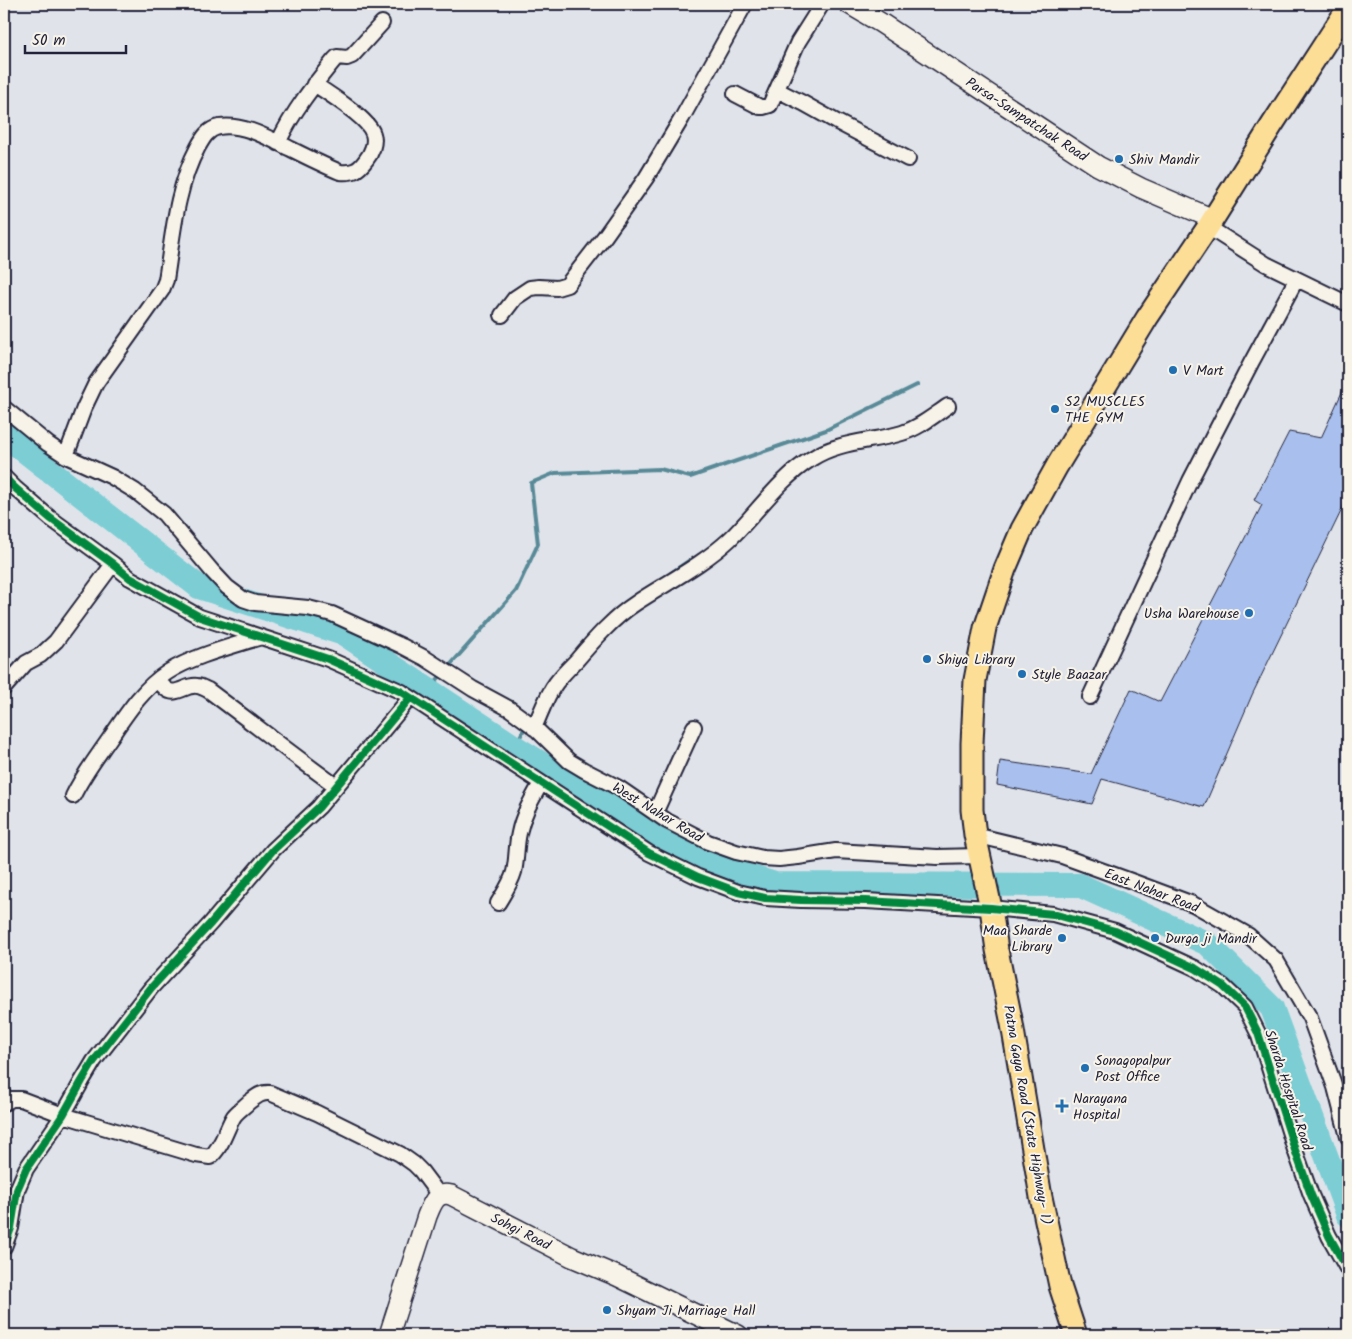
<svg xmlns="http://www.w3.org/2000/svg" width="1352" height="1339" font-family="Kalam,sans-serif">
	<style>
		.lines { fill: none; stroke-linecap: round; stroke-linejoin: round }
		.stream { stroke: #588997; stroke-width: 4 }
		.river { stroke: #7ccdd4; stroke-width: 24 }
		.building { fill: #a9c0ee; stroke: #22223b }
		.street-casing { stroke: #22223b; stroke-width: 18 }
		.secondary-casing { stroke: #22223b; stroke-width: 22 }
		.primary-casing { stroke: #22223b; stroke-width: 25 }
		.street { stroke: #f7f3e8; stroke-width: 14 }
		.secondary { stroke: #f7f3e8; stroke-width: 19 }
		.primary { stroke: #fdde96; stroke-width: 21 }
		.cycleway-casing { stroke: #f7f3e8; stroke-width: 11 }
		.cycleway { stroke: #00873e; stroke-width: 8 }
		.poi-dot { fill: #1f6fb2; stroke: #f7f3e8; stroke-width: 2 }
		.labels { text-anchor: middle; stroke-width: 4; stroke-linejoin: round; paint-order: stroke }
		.street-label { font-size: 14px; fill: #22223b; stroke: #f7f3e8 }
		.poi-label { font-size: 14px; fill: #22223b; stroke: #f7f3e8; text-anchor: start }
	</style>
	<rect width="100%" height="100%" fill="#e0e4ea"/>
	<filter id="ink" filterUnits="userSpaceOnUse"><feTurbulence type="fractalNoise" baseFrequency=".02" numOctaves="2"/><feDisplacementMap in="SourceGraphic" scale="10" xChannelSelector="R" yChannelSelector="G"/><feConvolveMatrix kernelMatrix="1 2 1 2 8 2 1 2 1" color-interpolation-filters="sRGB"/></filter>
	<g filter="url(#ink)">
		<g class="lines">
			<path class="stream" d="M 671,573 L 690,560
				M 428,690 L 516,591 L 538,544 L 531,483 L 555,473 L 660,469 L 690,477 L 826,430 L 917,385
				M 515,747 L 526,725"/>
			<path class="river" d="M 4,435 L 199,587 L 344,634 L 515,747 L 661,838 L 739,873 L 775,884 L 1079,885 L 1208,944 L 1272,1008 L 1348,1215"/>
		</g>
		<path class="building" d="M 1348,379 L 1348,497 L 1252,695 L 1204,807 L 1102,779 L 1092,804 L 997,785 L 1000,761 L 1091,774 L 1131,689 L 1160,702 L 1262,505 L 1254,500 L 1289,432 L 1321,438 Z"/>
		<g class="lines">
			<defs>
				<path id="street" d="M 777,90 L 803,103 L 837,122 L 908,159
					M 735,94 L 760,107 L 763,107 L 770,105 L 798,42 L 822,4
					M 278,143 C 293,111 313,86 335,59 L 337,57 L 347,58 L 352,56 L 382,23
					M 1208,227 L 1266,264 L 1348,304
					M 502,315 L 515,298 L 530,288 L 539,287 L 557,288 L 567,285 L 605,236 L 646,178 L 682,118 L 745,4
					M 4,408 L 48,444 L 66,456 L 112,477 L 135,491 L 164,514 L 212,571 L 227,587 L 243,599 L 255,603 L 308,608 L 332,614 L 402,646 L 425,658 L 473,689 L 510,709 L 533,726 L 569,761 L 584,770 L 619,788 L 667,821 L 708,842 L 736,852 L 763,858 L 779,859 L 798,857 L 836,851 L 937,857 L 980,856
					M 66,456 L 84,408 L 96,383 L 162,290 L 166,280 C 173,235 176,188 198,147 C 203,138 208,129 219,127 C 244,123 270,139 291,149 C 307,157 323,165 340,172 C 353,173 358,171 366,160 C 371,154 376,143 373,134 C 369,119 328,93 314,84
					M 4,477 L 15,488 L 50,518 L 113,564 L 130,578 L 200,617 L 328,659 L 402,692 L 649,853 L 698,877 L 738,892 L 765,898 L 801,900 L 866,901 L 991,908 L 1053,914 L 1115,931 L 1195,968 L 1223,986 L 1245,1007 L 1258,1033 L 1295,1150 L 1311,1195 L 1329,1236 L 1348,1270
					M 158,679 C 160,682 162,686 166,689 C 176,697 186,684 197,686 C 201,686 205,689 208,690 C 251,722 293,755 336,786
					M 4,688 L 26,663 L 41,655 L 56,641 L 113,564
					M 1090,697 L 1190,481 L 1251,363 L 1296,280
					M 534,728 C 541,713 546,696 556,683 C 562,675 569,668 576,661 C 594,640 613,618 636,603 C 668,582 702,565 730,539 C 757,513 779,479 811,459 C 838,441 872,442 902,433 C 919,428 933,416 948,406
					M 73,796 C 83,775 97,757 110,738 C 127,713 143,688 168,672 C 193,656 233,646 261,637
					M 655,813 L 694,727
					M 975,835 L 1062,856 L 1134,882 L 1193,904 L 1248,935 L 1276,960 L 1310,1018 L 1335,1087 L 1348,1137
					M 498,903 C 504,893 511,883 514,872 C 517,859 516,846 519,833 C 523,814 532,799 541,783
					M 4,1103 L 12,1099 L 21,1099 L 63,1115 L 196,1155 L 210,1157 C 222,1148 226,1129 234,1116 C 238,1111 244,1107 249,1102 C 256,1097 261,1092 270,1093 L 317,1113 L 400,1154 L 414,1164 L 421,1171 L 439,1195
					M 4,1247 L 11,1228 L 17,1190 L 26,1169 L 63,1115 L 82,1081 L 94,1061 L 151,988 L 211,923 L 273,850 L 319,807 L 410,698"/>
				<path id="secondary" d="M 849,4 L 881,23 L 1098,166 L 1141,188 L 1213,219
					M 389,1335 L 427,1216 C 432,1204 436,1191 451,1195 L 572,1257 L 617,1276 L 738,1335"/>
				<path id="primary" d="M 1076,1335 L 1060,1286 L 1041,1197 L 1012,1024 L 997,950 L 991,908 L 975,835 L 972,810 L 972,743 L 975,680 L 985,628 L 1005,569 L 1022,529 L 1057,466 L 1147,318 L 1208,227 L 1272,125 L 1348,8"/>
			</defs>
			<use href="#street" class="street-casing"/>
			<use href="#secondary" class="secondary-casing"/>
			<use href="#primary" class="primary-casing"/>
			<use href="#street" class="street"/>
			<use href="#secondary" class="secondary"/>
			<use href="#primary" class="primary"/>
			<defs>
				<path id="cycleway" d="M 4,477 L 15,488 L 50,518 L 113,564 L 130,578 L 200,617 L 328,659 L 402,692 L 649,853 L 698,877 L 738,892 L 765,898 L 801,900 L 866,901 L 991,908 L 1053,914 L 1115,931 L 1195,968 L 1223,986 L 1245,1007 L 1258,1033 L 1295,1150 L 1311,1195 L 1329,1236 L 1348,1270
					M 4,1247 L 11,1228 L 17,1190 L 26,1169 L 63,1115 L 82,1081 L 94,1061 L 151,988 L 211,923 L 273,850 L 319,807 L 410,698"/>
			</defs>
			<use href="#cycleway" class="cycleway-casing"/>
			<use href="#cycleway" class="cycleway"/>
		</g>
	</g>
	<g class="poi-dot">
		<circle cx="1119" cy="159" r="5"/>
		<circle cx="1173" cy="370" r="5"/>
		<circle cx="1055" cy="409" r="5"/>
		<circle cx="1249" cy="613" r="5"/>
		<circle cx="927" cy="659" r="5"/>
		<circle cx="1022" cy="674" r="5"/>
		<circle cx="1062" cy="938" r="5"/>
		<circle cx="1155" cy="938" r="5"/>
		<circle cx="1085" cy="1068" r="5"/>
		<path d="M1059.5 1098.5h5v5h5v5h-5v5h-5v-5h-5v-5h5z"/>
		<circle cx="607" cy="1310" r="5"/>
	</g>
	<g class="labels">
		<g class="street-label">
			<text transform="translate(1027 119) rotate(33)" y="5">Parsa-Sampatchak Road</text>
			<text transform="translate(658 812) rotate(31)" y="5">West Nahar Road</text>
			<text transform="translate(1152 890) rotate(21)" y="5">East Nahar Road</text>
			<text transform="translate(1289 1090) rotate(72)" y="5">Sharda Hospital Road</text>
			<text transform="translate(1028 1115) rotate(80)" y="5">Patna Gaya Road (State Highway- 1)</text>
			<text transform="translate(521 1231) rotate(27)" y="5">Sohgi Road</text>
		</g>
		<g class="poi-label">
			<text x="1129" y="164">Shiv Mandir</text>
			<text x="1183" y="375">V Mart</text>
			<text x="1065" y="406">S2 MUSCLES<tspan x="1065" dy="16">THE GYM</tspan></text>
			<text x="1239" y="618" text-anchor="end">Usha Warehouse</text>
			<text x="937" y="664">Shiya Library</text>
			<text x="1032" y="679">Style Baazar</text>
			<text x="1052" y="935" text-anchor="end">Maa Sharde<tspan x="1052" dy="16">Library</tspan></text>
			<text x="1165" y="943">Durga ji Mandir</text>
			<text x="1095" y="1065">Sonagopalpur<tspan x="1095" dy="16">Post Office</tspan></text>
			<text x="1073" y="1103">Narayana<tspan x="1073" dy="16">Hospital</tspan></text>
			<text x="617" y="1315">Shyam Ji Marriage Hall</text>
		</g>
	</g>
	<rect width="1352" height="1339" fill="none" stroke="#f7f3e8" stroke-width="20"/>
	<rect x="10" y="10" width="1332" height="1319" fill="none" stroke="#22223b" stroke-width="2" filter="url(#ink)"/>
	<path d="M25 45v8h101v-8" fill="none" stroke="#22223b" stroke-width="2.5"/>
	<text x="32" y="45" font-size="15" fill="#22223b" stroke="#f7f3e8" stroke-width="4" paint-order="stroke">50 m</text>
</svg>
